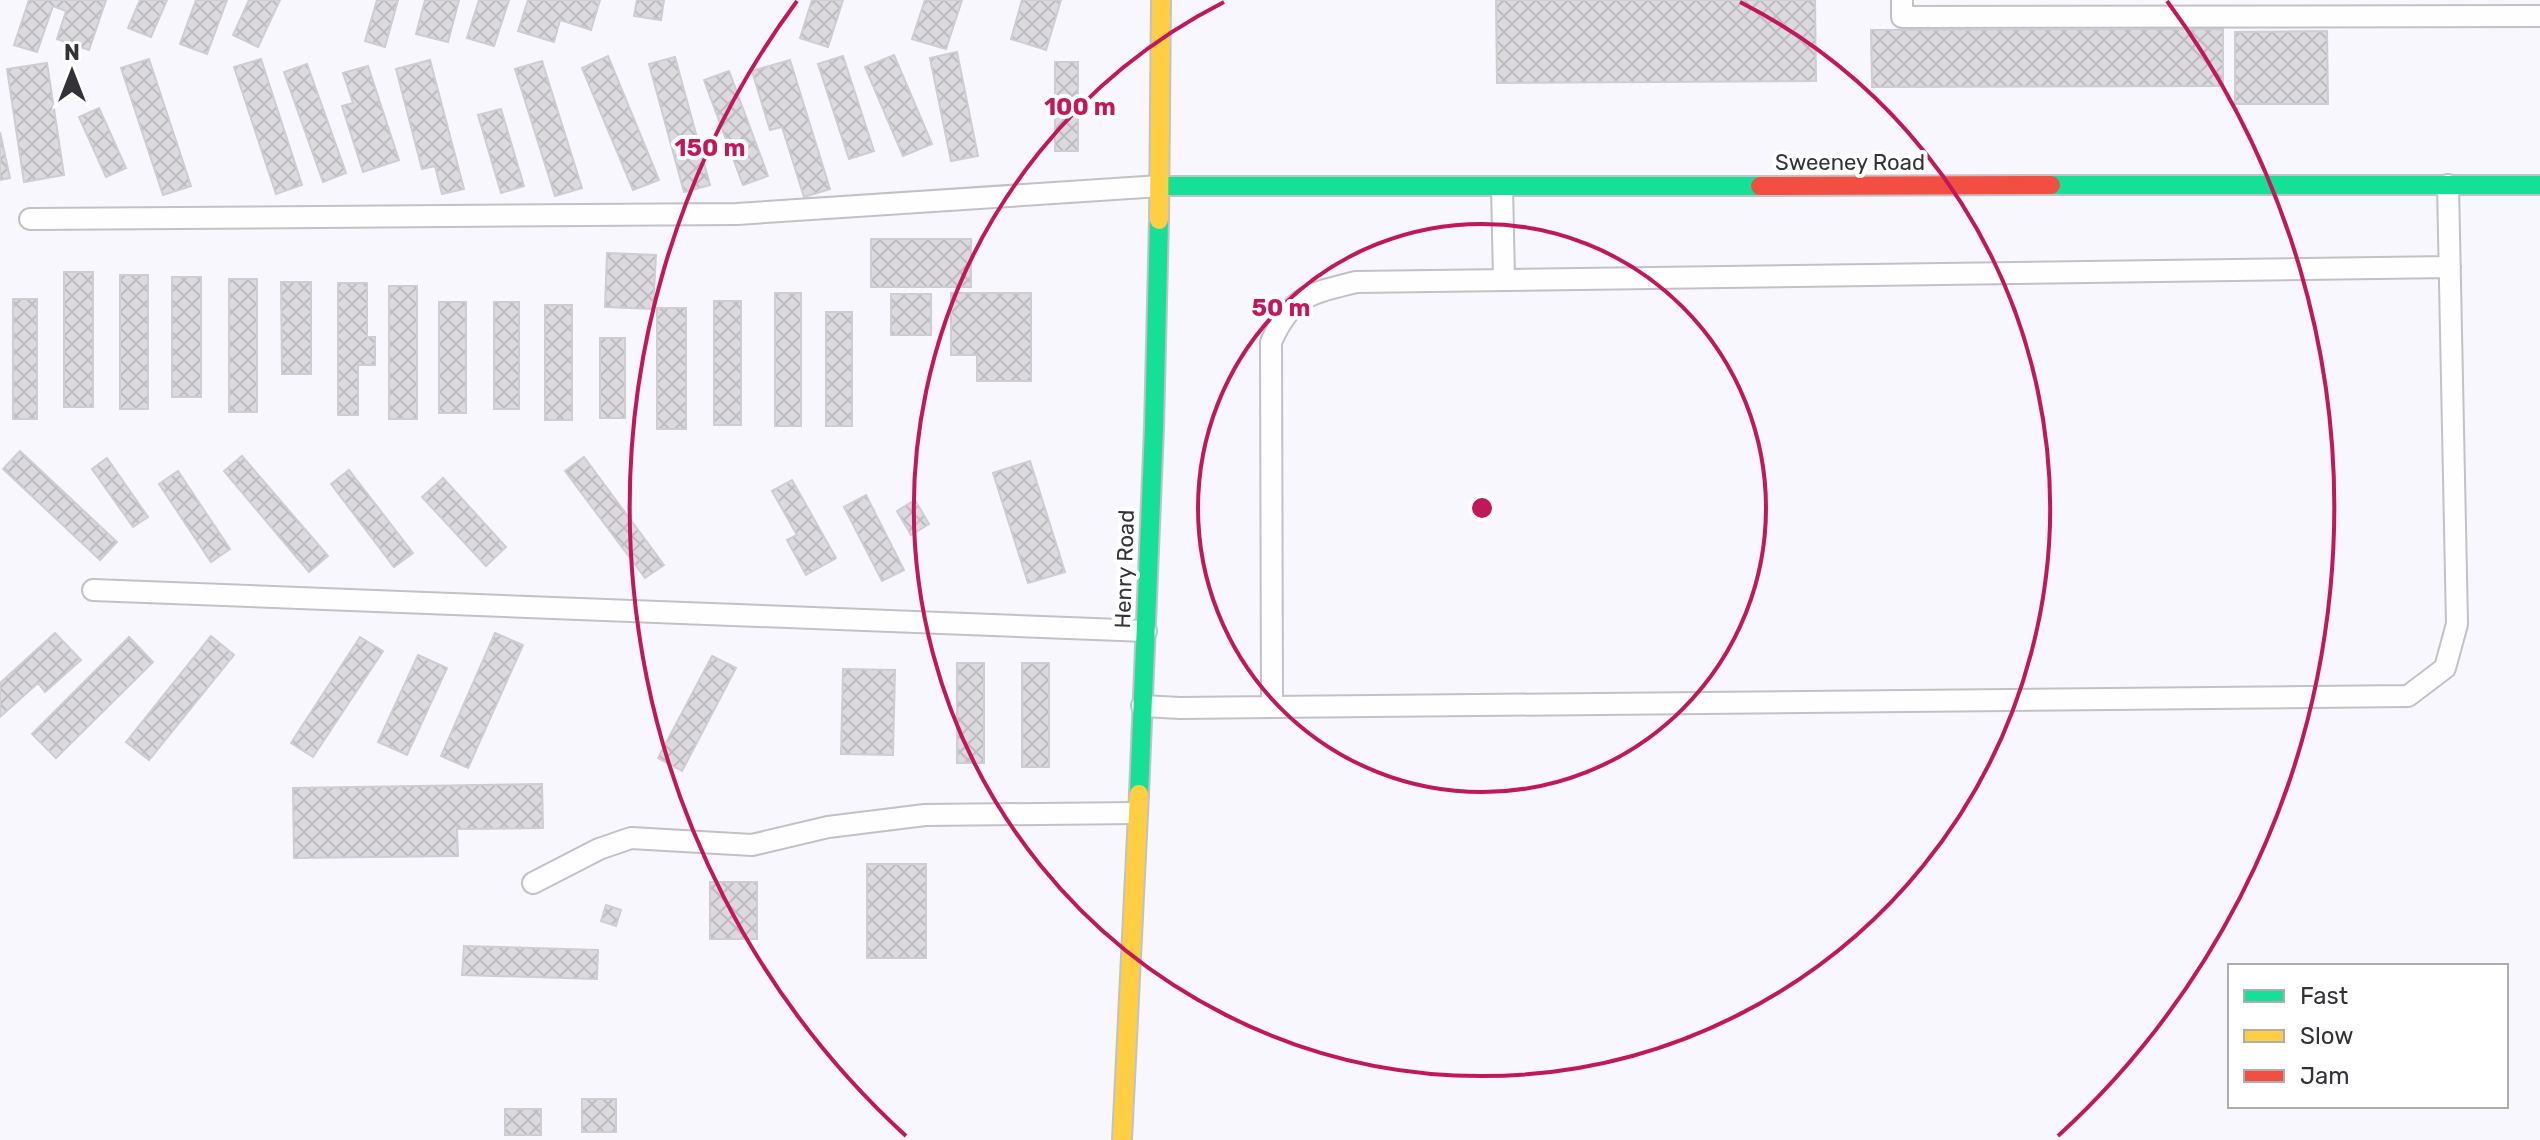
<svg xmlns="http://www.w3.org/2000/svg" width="2540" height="1140" font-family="Rubik,sans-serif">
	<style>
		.building { fill: url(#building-cross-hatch); stroke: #cecdd1; stroke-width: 2 }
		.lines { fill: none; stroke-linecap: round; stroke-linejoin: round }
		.lane-casing { stroke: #c2c1c5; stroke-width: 24 }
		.fast-casing { stroke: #c2c1c5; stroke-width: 22 }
		.slow-casing { stroke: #c2c1c5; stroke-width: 22 }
		.jam-casing { stroke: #c2c1c5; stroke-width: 22 }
		.lane { stroke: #fefeff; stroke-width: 20 }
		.fast { stroke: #16e098; stroke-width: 18 }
		.slow { stroke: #ffcf43; stroke-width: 18 }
		.jam { stroke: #f24e42; stroke-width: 18 }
		.ring { fill: none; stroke: #c2185b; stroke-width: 4 }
		.labels { text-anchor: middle; stroke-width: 8; stroke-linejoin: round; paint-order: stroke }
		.street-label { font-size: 22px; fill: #333236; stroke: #fff }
		.centre { fill: #c2185b; stroke: #fff; stroke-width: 4 }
		.ring-label { font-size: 24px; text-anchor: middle; font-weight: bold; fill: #c2185b; stroke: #fff; stroke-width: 8; stroke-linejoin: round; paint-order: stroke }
	</style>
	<defs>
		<pattern id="building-cross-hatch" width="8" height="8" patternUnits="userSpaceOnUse" patternTransform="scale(2)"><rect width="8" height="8" fill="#dcdade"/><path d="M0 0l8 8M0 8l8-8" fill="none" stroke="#bdbcbf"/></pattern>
	</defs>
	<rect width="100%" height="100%" fill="#f8f7fd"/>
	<path class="building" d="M 29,0 L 106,0 L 89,50 L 57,39 L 66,11 L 53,6 L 37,52 L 14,45 Z
		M 140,0 L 167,0 L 151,37 L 128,28 Z
		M 196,0 L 227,0 L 207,54 L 180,44 Z
		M 249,0 L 280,0 L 258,47 L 233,35 Z
		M 377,0 L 398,0 L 385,47 L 365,41 Z
		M 425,0 L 459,0 L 448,42 L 416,34 Z
		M 479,0 L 509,0 L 494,46 L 467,38 Z
		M 528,0 L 600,0 L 591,30 L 560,20 L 554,42 L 518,31 Z
		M 637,0 L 664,0 L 661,20 L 634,16 Z
		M 812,0 L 843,0 L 828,47 L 800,38 Z
		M 925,0 L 962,0 L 946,49 L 912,39 Z
		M 1022,0 L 1061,0 L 1046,50 L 1011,39 Z
		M 1496,0 L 1815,0 L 1816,81 L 1497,83 Z
		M 2223,29 L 2223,86 L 1872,87 L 1871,30 Z
		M 2327,31 L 2328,104 L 2235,104 L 2235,32 Z
		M 957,52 L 978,156 L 951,161 L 930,58 Z
		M 894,55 L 932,144 L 903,156 L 865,67 Z
		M 608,56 L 659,180 L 633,190 L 582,68 Z
		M 843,56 L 874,151 L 849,159 L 818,64 Z
		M 675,57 L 710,185 L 684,192 L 649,64 Z
		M 149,59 L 191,186 L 163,195 L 121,68 Z
		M 261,59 L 302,185 L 276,194 L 234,67 Z
		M 430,60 L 464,189 L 442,194 L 435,166 L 422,169 L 396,69 Z
		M 790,60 L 830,189 L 804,197 L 782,127 L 770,130 L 752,71 Z
		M 542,61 L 582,188 L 555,196 L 515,69 Z
		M 1055,62 L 1078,62 L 1078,151 L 1055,151 Z
		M 47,63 L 64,175 L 24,182 L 7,69 Z
		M 307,64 L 346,173 L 323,182 L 284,72 Z
		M 368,66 L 399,160 L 363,172 L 342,106 L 353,103 L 343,73 Z
		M 729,71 L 768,176 L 743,185 L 704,80 Z
		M 99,108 L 126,168 L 106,177 L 79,117 Z
		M 501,109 L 524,186 L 501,193 L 478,115 Z
		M 0,132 L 10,178 L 0,180 Z
		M 871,239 L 971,239 L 971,287 L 871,287 Z
		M 607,253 L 656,255 L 653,309 L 605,307 Z
		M 64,272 L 93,272 L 93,407 L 64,407 Z
		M 120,275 L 148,275 L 148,409 L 120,409 Z
		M 172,277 L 201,277 L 201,397 L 172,397 Z
		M 229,279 L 257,279 L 257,412 L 229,412 Z
		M 281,282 L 311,282 L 311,374 L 282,374 Z
		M 338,283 L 367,283 L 367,337 L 375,337 L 375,365 L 358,365 L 358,415 L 338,415 Z
		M 389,286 L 417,286 L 417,419 L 389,419 Z
		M 775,293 L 801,293 L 801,426 L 775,426 Z
		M 951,293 L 1031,293 L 1031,381 L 977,381 L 977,355 L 951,355 Z
		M 891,294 L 931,294 L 931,335 L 891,335 Z
		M 13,299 L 37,299 L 37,419 L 13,419 Z
		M 714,301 L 741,301 L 741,425 L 714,425 Z
		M 439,302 L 466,302 L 466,413 L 439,413 Z
		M 494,302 L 519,302 L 519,409 L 494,409 Z
		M 545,305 L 572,305 L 572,420 L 545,420 Z
		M 657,308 L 686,308 L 686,429 L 657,429 Z
		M 826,312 L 852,312 L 852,426 L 826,426 Z
		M 600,338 L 625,338 L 625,418 L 600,418 Z
		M 20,451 L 117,542 L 100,560 L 3,469 Z
		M 242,456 L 328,556 L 309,572 L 224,471 Z
		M 584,457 L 664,565 L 645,578 L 565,471 Z
		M 107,458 L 148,517 L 133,527 L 92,469 Z
		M 1030,461 L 1065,572 L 1028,583 L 993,473 Z
		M 349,470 L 413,553 L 394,567 L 331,484 Z
		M 178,471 L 230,549 L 211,562 L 159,484 Z
		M 443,478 L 506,547 L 486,566 L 422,497 Z
		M 792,480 L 836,558 L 806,575 L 787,540 L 797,535 L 772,491 Z
		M 866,495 L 904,570 L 882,581 L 844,507 Z
		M 915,500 L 929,524 L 911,535 L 897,511 Z
		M 55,633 L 81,660 L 45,692 L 38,683 L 0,717 L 0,683 Z
		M 495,633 L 523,645 L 468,768 L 441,756 Z
		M 211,636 L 234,655 L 149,760 L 126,742 Z
		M 129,637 L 153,662 L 56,758 L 32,734 Z
		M 360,637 L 383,651 L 313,757 L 291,743 Z
		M 418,655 L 447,668 L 407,755 L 378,742 Z
		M 712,656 L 736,668 L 682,771 L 658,758 Z
		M 957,663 L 984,663 L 984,763 L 957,763 Z
		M 1022,663 L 1049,663 L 1049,767 L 1022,767 Z
		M 843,669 L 895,670 L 893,755 L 841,754 Z
		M 542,784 L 543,828 L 457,829 L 458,856 L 294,858 L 293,788 Z
		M 867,864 L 926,864 L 926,958 L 867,958 Z
		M 710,882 L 757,882 L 757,939 L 710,939 Z
		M 606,905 L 621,910 L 616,926 L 601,921 Z
		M 464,946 L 598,950 L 597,979 L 462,975 Z
		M 582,1099 L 616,1099 L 616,1132 L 582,1132 Z
		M 505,1109 L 541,1109 L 541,1135 L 505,1135 Z"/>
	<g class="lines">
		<defs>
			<path id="lane" d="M 1902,0 L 1902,17 L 2540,16
				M 1502,187 L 1504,279
				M 30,219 L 737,214 L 1160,186
				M 93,590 L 1146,631
				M 1142,706 L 1180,708 L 2408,696 L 2445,668 L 2457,624 L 2448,185
				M 1272,706 L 1271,342 C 1292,295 1309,294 1356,282 L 2450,267
				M 533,883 L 599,849 L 631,838 L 752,845 L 828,827 L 925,815 L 1137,813"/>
			<path id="fast" d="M 2051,185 L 2540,185
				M 1160,186 L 1760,186
				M 1139,794 L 1154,428 L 1159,220"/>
			<path id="slow" d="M 1159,220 L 1161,0
				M 1122,1140 L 1139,794"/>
			<path id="jam" d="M 1760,186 L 2051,185"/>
		</defs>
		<use href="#lane" class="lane-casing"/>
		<use href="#fast" class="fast-casing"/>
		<use href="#slow" class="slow-casing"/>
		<use href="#jam" class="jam-casing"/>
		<use href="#lane" class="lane"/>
		<use href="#fast" class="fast"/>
		<use href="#slow" class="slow"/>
		<use href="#jam" class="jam"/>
	</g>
	<g class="ring">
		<circle cx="1482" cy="508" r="284"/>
		<path d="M1740 2A568 568 0 1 1 1224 2"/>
		<path d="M906 1136A852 852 0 0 1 797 1M2167 1A852 852 0 0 1 2058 1136"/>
	</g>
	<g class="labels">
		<g class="street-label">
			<text x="1850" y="170">Sweeney Road</text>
			<text transform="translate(1124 569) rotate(-88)" y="8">Henry Road</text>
		</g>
	</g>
	<circle cx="1482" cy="508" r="12" class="centre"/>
	<g class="ring-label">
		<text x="1080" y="115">100 m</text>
		<text x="710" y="156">150 m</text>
		<text x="1281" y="316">50 m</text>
	</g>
	<rect x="2228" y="964" width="280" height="144" fill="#ffffff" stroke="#adadaf" stroke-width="2"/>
	<rect x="2244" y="990" width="40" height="12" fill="#16e098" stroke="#adadaf" stroke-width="2"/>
	<text x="2300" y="1004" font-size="24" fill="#333236">Fast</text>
	<rect x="2244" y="1030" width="40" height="12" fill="#ffcf43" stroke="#adadaf" stroke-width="2"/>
	<text x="2300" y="1044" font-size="24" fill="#333236">Slow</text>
	<rect x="2244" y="1070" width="40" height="12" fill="#f24e42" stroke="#adadaf" stroke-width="2"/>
	<text x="2300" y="1084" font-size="24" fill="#333236">Jam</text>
	<g transform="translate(72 72)" stroke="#ffffff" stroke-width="6" paint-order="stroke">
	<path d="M0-6L14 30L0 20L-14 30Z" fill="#333236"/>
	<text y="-12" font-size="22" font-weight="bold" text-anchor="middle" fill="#333236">N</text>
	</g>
</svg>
